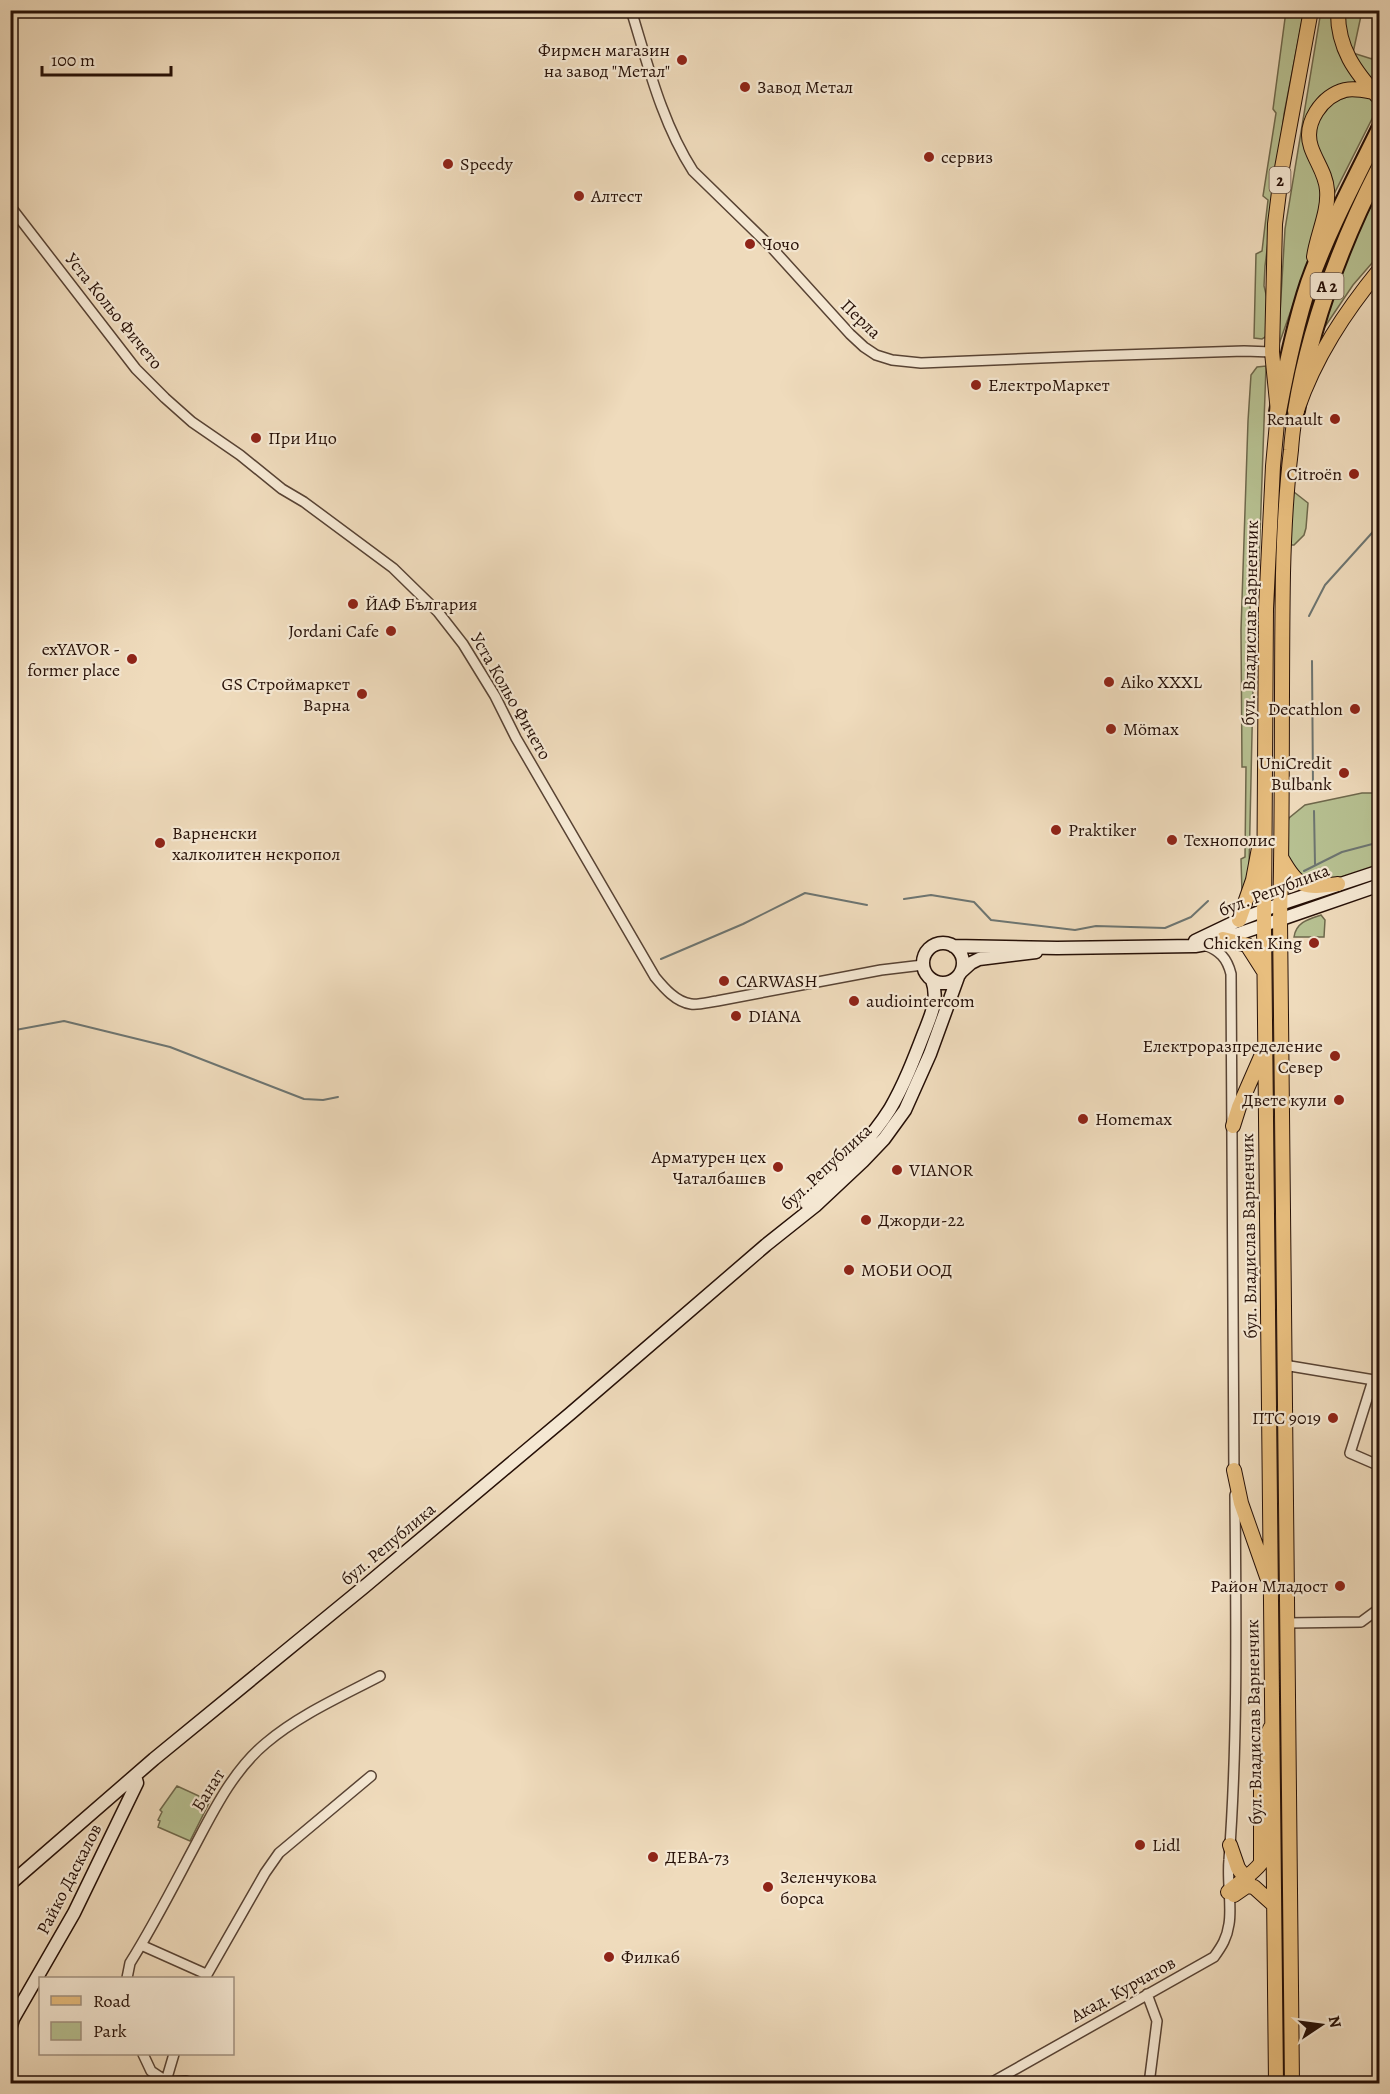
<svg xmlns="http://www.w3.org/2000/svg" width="1390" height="2094" font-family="Alegreya,serif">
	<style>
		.green { fill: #b7c192; stroke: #6e684c; stroke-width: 1.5 }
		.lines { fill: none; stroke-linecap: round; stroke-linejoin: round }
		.stream { stroke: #6d7571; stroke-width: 2 }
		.street-casing { stroke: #584334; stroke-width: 12 }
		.secondary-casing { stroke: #261007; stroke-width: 15 }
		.primary-casing { stroke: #261007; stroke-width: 16 }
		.highway-casing { stroke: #261007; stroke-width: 20 }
		.street { stroke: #f5e8d3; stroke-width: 9 }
		.secondary { stroke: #f5e8d3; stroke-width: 12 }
		.primary { stroke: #e8be7e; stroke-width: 14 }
		.highway { stroke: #e8be7e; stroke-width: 16 }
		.poi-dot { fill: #8f2418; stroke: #f5e8d3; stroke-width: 2 }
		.labels { text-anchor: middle; stroke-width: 4.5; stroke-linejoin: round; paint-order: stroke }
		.shield { fill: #f5e8d3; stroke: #645144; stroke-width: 1.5 }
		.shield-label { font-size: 16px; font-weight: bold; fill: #261007 }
		.poi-label { font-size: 18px; fill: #261007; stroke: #f5e8d3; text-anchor: start }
		.street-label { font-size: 18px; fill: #261007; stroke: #f5e8d3 }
	</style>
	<rect width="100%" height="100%" fill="#efdbbc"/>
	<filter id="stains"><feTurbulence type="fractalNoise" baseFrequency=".00333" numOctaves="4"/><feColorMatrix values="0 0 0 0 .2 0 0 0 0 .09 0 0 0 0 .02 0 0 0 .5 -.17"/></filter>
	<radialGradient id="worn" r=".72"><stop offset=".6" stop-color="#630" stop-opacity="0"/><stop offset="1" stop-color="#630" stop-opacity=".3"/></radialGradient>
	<path class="green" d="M 1286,11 L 1304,11 L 1284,114 L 1265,266 L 1264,286 L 1267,298 L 1267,336 L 1262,339 L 1254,338 L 1256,254 L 1262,251 L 1268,200 L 1263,196 L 1276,113 L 1273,109 Z
		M 1321,11 L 1334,11 L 1360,81 L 1341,86 L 1308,119 L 1323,185 L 1322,206 L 1307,265 L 1278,347 L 1285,229 Z
		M 1341,11 L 1362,11 L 1353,53 L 1372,59 L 1379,39 L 1379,92 L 1355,64 L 1341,15 Z
		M 1368,93 L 1379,105 L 1333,196 C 1316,149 1293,100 1368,93 Z
		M 1379,190 L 1379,255 L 1353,285 L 1316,340 L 1345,258 Z
		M 1266,366 L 1259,564 L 1250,606 L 1251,633 L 1254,644 L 1249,869 L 1242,893 L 1241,859 L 1245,857 L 1246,767 L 1242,767 L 1241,630 L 1248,421 L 1251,375 L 1257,367 Z
		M 1294,492 L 1308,503 L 1306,528 L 1304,535 L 1294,545 L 1290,545 L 1292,497 Z
		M 1362,793 L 1379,793 L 1379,885 L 1301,911 L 1298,899 L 1334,886 L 1292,878 L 1282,841 L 1289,818 L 1305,805 Z
		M 1321,915 L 1325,920 L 1324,937 L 1294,937 C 1296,922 1309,919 1321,915 Z
		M 177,1786 L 210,1801 L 190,1841 L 158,1827 L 160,1821 L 158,1820 L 162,1812 L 160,1810 Z"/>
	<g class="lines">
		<path class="stream" d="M 1309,616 L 1325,585 L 1380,524
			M 1312,661 L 1313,787
			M 1314,811 L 1315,864
			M 1304,871 L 1342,852 L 1380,842
			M 904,899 L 931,895 L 974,902 L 991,920 L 1075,930 L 1096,926 L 1165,928 L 1191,917 L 1208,901
			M 661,959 L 743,924 L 805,893 L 867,905
			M 10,1031 L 64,1021 L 170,1047 L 304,1099 L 323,1100 L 338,1097"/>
		<defs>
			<path id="street" d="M 631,10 C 648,65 662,123 693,171 L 772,248 L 850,334 L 864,347 L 876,355 L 892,360 L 921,363 L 1090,356 L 1244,351 L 1272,352
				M 10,206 L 136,369 L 165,398 L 192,422 L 240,455 L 282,489 L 304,502 L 393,568 L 438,612 L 463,644 L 495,696 L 516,738 L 655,977 C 664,988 676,1002 691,1004 C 699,1005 709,1002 717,1001 L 881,970 L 923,965
				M 1205,945 C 1220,951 1227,958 1231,974 L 1234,1475
				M 1284,1365 L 1380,1381
				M 1373,1380 L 1350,1453 L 1380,1466
				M 1287,1623 L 1361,1622 L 1380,1608
				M 141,1945 L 206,1974
				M 127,1978 L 130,1963 C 152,1928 171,1891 190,1855 C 211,1816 231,1772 266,1743 C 299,1715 342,1696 380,1676
				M 205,1978 L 265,1873 L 279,1853 L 371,1776
				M 1147,1994 L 1157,2021 L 1149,2084
				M 143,2054 L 151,2071 L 166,2081 L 174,2054
				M 163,2082 L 186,2081 L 197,2084
				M 10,2083 L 162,2082
				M 989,2084 L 1214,1957 C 1222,1946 1227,1938 1229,1924 C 1232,1907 1227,1880 1229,1860 C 1238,1739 1236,1617 1235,1495"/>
			<path id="secondary" d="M 1195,941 L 1239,920 L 1280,904 L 1380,871
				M923 963a20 20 0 1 1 40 0a20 20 0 1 1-40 0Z
				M 953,946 L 1057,948 L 1195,946 L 1212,943 L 1380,885
				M 961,972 L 971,963 L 979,959 L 1036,952
				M 806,1203 C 835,1174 868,1144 890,1109 C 904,1085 914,1059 924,1033 C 931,1015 939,999 932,980
				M 10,1884 L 154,1759 L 364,1587 L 571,1413 L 766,1245 L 815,1206 L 863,1161 L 884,1139 L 905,1110 L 930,1054 L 958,977
				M 10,2029 L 13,2019 L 74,1913 L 137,1783 L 135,1776"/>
			<path id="primary" d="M 1338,10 C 1337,48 1355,72 1380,99
				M 1314,257 C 1317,235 1329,212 1327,190 C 1326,174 1316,162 1311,147 C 1303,123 1322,96 1345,90 C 1354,88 1363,90 1373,92
				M 1282,859 C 1299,889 1304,888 1338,884
				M 1239,920 L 1253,880 L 1259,848
				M 1223,939 L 1247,945 L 1263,970
				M 1233,1126 L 1239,1107 L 1263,1052
				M 1234,1470 L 1241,1503 L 1267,1577
				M 1230,1845 L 1238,1868 L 1249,1883
				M 1228,1892 C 1238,1883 1254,1873 1261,1863 L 1261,1747 L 1271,1727
				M 1234,1895 L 1247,1886 L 1254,1887 L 1274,1905
				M 1276,2084 L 1264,925 L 1266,609 L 1273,466 L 1278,412 L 1272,352 L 1275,224 L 1282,168 L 1311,10
				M 1292,2084 L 1280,919 C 1283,803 1281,688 1283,573 C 1284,532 1286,491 1291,450 C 1292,437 1293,422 1297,410 C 1315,357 1345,312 1380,269"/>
			<path id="highway" d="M 1296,411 C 1310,325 1340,245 1380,167
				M 1278,412 C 1286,369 1295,325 1309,283 C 1328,230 1355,180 1380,129"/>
		</defs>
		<use href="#street" class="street-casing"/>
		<use href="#secondary" class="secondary-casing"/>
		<use href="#primary" class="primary-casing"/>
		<use href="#highway" class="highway-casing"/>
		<use href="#street" class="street"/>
		<use href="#secondary" class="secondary"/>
		<use href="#primary" class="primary"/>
		<use href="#highway" class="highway"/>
	</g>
	<g class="poi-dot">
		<circle cx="682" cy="60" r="6"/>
		<circle cx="745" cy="87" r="6"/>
		<circle cx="929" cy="157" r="6"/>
		<circle cx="448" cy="164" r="6"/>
		<circle cx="579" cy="196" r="6"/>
		<circle cx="750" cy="244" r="6"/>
		<circle cx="976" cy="385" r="6"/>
		<circle cx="1335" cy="419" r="6"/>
		<circle cx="256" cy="438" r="6"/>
		<circle cx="1354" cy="474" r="6"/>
		<circle cx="353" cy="604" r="6"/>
		<circle cx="391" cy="631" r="6"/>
		<circle cx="132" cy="659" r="6"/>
		<circle cx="1109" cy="682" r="6"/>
		<circle cx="362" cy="694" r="6"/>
		<circle cx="1355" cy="709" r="6"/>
		<circle cx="1111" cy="729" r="6"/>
		<circle cx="1344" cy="773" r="6"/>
		<circle cx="1056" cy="830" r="6"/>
		<circle cx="1172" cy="840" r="6"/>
		<circle cx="160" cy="843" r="6"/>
		<circle cx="1314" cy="943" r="6"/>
		<circle cx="724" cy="981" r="6"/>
		<circle cx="854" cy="1001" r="6"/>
		<circle cx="736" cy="1016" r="6"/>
		<circle cx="1335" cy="1056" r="6"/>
		<circle cx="1339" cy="1100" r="6"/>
		<circle cx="1083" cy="1119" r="6"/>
		<circle cx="778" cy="1167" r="6"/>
		<circle cx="897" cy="1170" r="6"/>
		<circle cx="866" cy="1220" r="6"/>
		<circle cx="849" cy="1270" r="6"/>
		<circle cx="1333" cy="1418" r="6"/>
		<circle cx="1340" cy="1586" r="6"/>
		<circle cx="1140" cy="1845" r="6"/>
		<circle cx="653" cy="1857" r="6"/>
		<circle cx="768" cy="1887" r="6"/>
		<circle cx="609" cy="1957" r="6"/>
	</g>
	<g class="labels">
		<g class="shield">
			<rect x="1269.5" y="167" width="21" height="26" rx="4.5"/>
			<rect x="1310.5" y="273" width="33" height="26" rx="4.5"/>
		</g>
		<g class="shield-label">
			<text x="1280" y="186">2</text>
			<text x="1327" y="292">A 2</text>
		</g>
		<g class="poi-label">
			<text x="670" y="56" text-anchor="end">Фирмен магазин<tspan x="670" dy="21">на завод "Метал"</tspan></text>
			<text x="757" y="93">Завод Метал</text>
			<text x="941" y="163">сервиз</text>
			<text x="460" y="170">Speedy</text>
			<text x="591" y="202">Алтест</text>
			<text x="762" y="250">Чочо</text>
			<text x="988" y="391">ЕлектроМаркет</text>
			<text x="1323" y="425" text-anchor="end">Renault</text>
			<text x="268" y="444">При Ицо</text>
			<text x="1342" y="480" text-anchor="end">Citroën</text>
			<text x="365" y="610">ЙАФ България</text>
			<text x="379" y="637" text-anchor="end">Jordani Cafe</text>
			<text x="120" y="655" text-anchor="end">exYAVOR -<tspan x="120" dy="21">former place</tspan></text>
			<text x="1121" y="688">Aiko XXXL</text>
			<text x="350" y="690" text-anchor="end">GS Строймаркет<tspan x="350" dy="21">Варна</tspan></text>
			<text x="1343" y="715" text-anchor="end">Decathlon</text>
			<text x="1123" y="735">Mömax</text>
			<text x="1332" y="769" text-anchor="end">UniCredit<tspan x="1332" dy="21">Bulbank</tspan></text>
			<text x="1068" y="836">Praktiker</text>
			<text x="172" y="839">Варненски<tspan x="172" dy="21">халколитен некропол</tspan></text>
			<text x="1184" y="846">Технополис</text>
			<text x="1302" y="949" text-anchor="end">Chicken King</text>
			<text x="736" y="987">CARWASH</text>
			<text x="866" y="1007">audiointercom</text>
			<text x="748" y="1022">DIANA</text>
			<text x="1323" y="1052" text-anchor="end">Електроразпределение<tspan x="1323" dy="21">Север</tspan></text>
			<text x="1327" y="1106" text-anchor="end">Двете кули</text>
			<text x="1095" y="1125">Homemax</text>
			<text x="766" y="1163" text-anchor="end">Арматурен цех<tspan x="766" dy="21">Чаталбашев</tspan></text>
			<text x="909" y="1176">VIANOR</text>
			<text x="878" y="1226">Джорди-22</text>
			<text x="861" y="1276">МОБИ ООД</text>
			<text x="1321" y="1424" text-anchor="end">ПТС 9019</text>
			<text x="1328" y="1592" text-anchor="end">Район Младост</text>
			<text x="1152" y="1851">Lidl</text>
			<text x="665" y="1863">ДЕВА-73</text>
			<text x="780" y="1883">Зеленчукова<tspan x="780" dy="21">борса</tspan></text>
			<text x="621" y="1963">Филкаб</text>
		</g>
		<g class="street-label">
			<text transform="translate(114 311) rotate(51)" y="6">Уста Кольо Фичето</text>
			<text transform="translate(861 319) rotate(44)" y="6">Перла</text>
			<text transform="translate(1250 623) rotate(-89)" y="6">бул. Владислав Варненчик</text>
			<text transform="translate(511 696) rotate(60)" y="6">Уста Кольо Фичето</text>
			<text transform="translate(1274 890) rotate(-21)" y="6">бул. Република</text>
			<text transform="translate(826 1167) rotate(-43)" y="6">бул. Република</text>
			<text transform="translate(1249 1236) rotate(-91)" y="6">бул. Владислав Варненчик</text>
			<text transform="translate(388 1544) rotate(-40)" y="6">бул. Република</text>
			<text transform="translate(1254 1722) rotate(-91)" y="6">бул. Владислав Варненчик</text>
			<text transform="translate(208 1790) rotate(-58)" y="6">Банат</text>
			<text transform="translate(69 1879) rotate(-63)" y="6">Райко Даскалов</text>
			<text transform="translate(1123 1989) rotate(-29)" y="6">Акад. Курчатов</text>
		</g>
	</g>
	<rect width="1390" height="2094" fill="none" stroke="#efdbbc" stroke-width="36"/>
	<rect x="12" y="12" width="1366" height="2070" fill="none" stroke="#261007" stroke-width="3"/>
	<rect x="18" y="18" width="1354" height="2058" fill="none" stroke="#261007" stroke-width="1.5"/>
	<rect x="39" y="1977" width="195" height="78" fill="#f5e8d3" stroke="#a29281" stroke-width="1.5"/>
	<rect x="51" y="1996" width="30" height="9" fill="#e8be7e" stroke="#a29281" stroke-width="1.5"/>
	<text x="93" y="2007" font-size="18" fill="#261007">Road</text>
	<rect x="51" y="2022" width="30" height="18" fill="#b7c192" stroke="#a29281" stroke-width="1.5"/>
	<text x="93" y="2037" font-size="18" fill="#261007">Park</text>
	<g transform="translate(1321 2025) rotate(77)" stroke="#f5e8d3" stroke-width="4.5" paint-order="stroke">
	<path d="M0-4.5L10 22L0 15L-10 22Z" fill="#261007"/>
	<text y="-9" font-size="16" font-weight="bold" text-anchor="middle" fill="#261007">N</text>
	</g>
	<path d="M42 66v9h129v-9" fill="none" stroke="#261007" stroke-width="3"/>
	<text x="51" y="66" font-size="18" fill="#261007" stroke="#f5e8d3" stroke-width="4.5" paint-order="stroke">100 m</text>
	<rect width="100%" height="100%" filter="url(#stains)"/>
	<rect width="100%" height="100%" fill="url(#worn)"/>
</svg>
